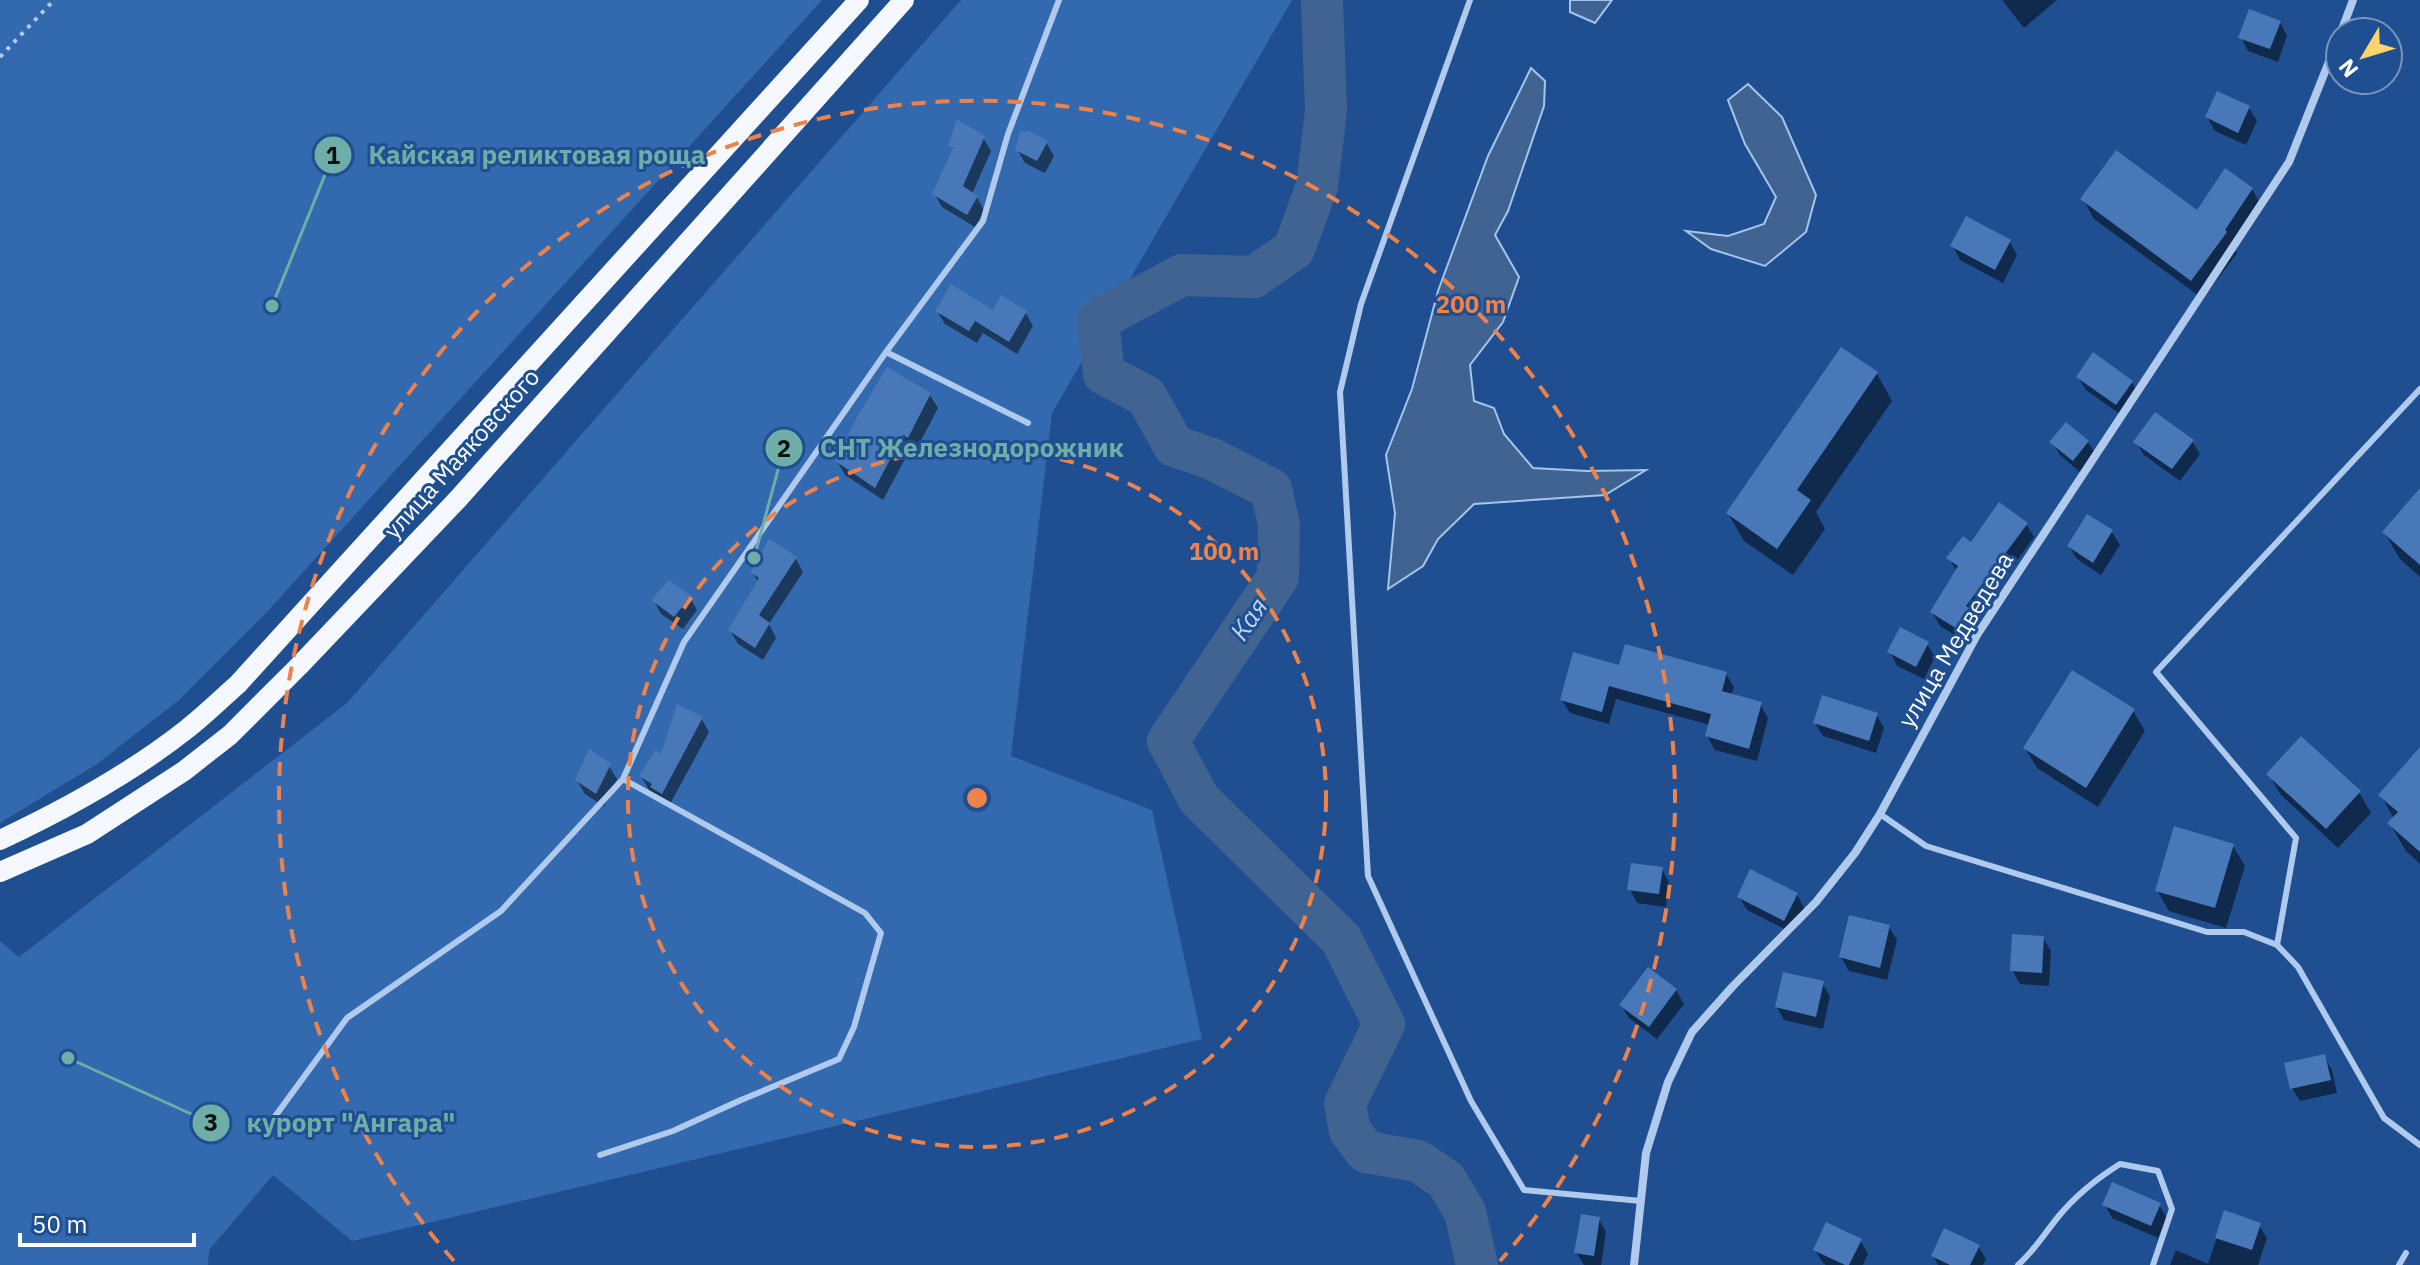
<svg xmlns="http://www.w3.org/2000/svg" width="2420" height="1265" font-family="'IBM Plex Sans',sans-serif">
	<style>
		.green { fill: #3369ae }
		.water { fill: #406392; stroke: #a3c5ee; stroke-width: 2 }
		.shadow { fill: #0007 }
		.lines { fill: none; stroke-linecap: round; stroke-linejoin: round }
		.river { stroke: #406392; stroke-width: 42 }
		.building { fill: #4878b7 }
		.path { stroke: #afcaed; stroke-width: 4; stroke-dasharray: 4 6; stroke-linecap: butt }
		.lane { stroke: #afcaed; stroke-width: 6 }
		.street { stroke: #afcaed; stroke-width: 8 }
		.primary { stroke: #f5f9ff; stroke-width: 20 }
		.ring { fill: none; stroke: #ee8249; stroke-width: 4; stroke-dasharray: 14 10 }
		.labels { text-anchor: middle; stroke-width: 6; stroke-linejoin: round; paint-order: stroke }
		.street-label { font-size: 24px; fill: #fff; stroke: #1f4f90 }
		.water-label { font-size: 26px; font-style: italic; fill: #bbd4f4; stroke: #1f4f90 }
		.centre { fill: #ee8249; stroke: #1f4f90; stroke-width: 4 }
		.ring-label { font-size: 24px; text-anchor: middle; font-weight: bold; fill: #ee8249; stroke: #1f4f90; stroke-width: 6; stroke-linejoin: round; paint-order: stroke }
		.leader { fill: none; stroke: #6fada8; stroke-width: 3 }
		.callout-dot { fill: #6fada8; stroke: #1f4f90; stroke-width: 3 }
		.mark-label { font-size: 24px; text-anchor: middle; font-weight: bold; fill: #111 }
		.callout-label { font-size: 26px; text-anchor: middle; font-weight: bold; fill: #6fada8; stroke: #1f4f90; stroke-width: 6; stroke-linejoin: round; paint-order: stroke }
	</style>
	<rect width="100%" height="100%" fill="#1f4f90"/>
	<path class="green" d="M 0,0 L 822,0 L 266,613 L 179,700 L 97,764 L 0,823 Z
		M 961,0 L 1292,0 L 1052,413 L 1011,756 L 1152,810 L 1202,1039 L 352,1241 L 273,1175 L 209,1250 L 208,1265 L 0,1265 L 0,941 L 19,957 L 347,703 Z"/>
	<path class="water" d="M 1570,0 L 1612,0 L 1595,23 L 1570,12 Z
		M 1531,68 L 1545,81 L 1544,106 L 1508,211 L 1495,235 L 1519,277 L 1503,322 L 1470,365 L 1474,401 L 1494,408 L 1504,434 L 1533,468 L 1587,471 L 1646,470 L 1605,495 L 1474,504 L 1438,539 L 1423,566 L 1388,589 L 1395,513 L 1386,455 L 1412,389 L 1438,291 L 1488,156 Z
		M 1748,84 L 1782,117 L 1816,195 L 1806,232 L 1765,266 L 1711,249 L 1686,231 L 1728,236 L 1764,224 L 1776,197 L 1745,144 L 1728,100 Z"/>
	<path class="shadow" d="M 2002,0 L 2057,0 L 2024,28 Z
		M 2280,22 L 2287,36 L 2278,62 L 2248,51 L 2241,37 Z
		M 2249,108 L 2257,121 L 2246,145 L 2215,131 L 2207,117 Z
		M 983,138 L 991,151 L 972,194 L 977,197 L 984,211 L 975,227 L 942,207 L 934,193 L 954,151 L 950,144 Z
		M 1046,142 L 1054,156 L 1045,173 L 1025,163 L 1017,149 Z
		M 2252,189 L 2263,209 L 2235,250 L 2237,253 L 2203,299 L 2094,219 L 2083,199 L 2198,213 Z
		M 2010,242 L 2017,255 L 2003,283 L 1960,260 L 1953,246 Z
		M 937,311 L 1025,312 L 1033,326 L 1017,354 L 983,333 L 977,343 L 945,324 Z
		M 1877,374 L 1892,401 L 1816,512 L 1825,529 L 1793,575 L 1744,541 L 1728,513 Z
		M 2078,377 L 2132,382 L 2139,395 L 2124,417 L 2086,390 Z
		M 930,395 L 938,408 L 916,450 L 911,448 L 883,500 L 845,475 L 837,461 Z
		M 2192,441 L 2200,454 L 2180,481 L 2144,455 L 2136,442 Z
		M 2052,442 L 2088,442 L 2096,455 L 2081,473 L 2060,455 Z
		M 2420,491 L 2420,577 L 2400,559 L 2384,532 Z
		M 2026,524 L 2034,537 L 1974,620 L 1975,623 L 1964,641 L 1940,626 L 1932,612 L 1957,572 L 1949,558 L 1971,545 Z
		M 2112,532 L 2120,545 L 2101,575 L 2077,559 L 2069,546 Z
		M 796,559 L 803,572 L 769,624 L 776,638 L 763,660 L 738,644 L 730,630 L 759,583 L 752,572 Z
		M 690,597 L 697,610 L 683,629 L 661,614 L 654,601 Z
		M 1927,644 L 1935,657 L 1924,679 L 1897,666 L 1890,652 Z
		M 1621,668 L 1726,674 L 1734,687 L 1731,696 L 1760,704 L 1768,718 L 1757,761 L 1715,750 L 1707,736 L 1710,725 L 1616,699 L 1609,724 L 1570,713 L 1562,700 Z
		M 2133,711 L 2145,731 L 2098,807 L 2037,768 L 2025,748 Z
		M 1876,714 L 1884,728 L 1876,753 L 1823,736 L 1815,723 Z
		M 701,718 L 709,732 L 669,806 L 649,790 L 641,776 Z
		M 2420,750 L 2420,864 L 2406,851 L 2390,824 L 2394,819 L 2381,795 Z
		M 609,766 L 617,779 L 604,806 L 585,794 L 577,780 Z
		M 2269,774 L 2359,792 L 2371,813 L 2338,848 L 2280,794 Z
		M 2233,846 L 2245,866 L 2226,928 L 2169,911 L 2157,890 Z
		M 1662,869 L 1669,883 L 1666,907 L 1637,903 L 1630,889 Z
		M 1797,894 L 1804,908 L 1792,933 L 1747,910 L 1739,897 Z
		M 1889,927 L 1897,940 L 1887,980 L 1849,971 L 1841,957 Z
		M 2043,938 L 2051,951 L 2049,986 L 2020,984 L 2012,970 Z
		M 1822,983 L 1830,996 L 1823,1029 L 1784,1020 L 1777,1007 Z
		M 1676,990 L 1684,1004 L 1657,1039 L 1629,1018 L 1621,1005 Z
		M 2324,1057 L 2332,1070 L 2337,1093 L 2300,1101 L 2292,1088 Z
		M 2105,1205 L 2159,1205 L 2167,1218 L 2158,1238 L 2112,1218 Z
		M 2225,1213 L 2259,1225 L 2267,1238 L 2258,1265 L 2170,1265 L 2176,1250 L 2208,1264 Z
		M 1599,1219 L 1606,1232 L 1601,1265 L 1584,1265 L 1576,1252 Z
		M 1860,1240 L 1868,1254 L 1863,1265 L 1826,1265 L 1823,1263 L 1815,1250 Z
		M 1978,1246 L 1986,1259 L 1983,1265 L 1938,1265 L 1933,1256 Z"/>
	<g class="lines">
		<path class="river" d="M 1322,0 L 1326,111 L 1317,186 L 1294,249 L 1254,277 L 1182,275 L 1098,320 L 1104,374 L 1146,396 L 1174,446 L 1212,459 L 1271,489 L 1279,524 L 1278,577 L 1168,741 L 1199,799 L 1341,939 L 1384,1024 L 1345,1104 L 1350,1131 L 1366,1152 L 1418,1161 L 1446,1180 L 1465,1212 L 1477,1265"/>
	</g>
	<path class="building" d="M 2249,9 L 2281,21 L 2270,49 L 2238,38 Z
		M 2217,91 L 2250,106 L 2238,133 L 2205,117 Z
		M 957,119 L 985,136 L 963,186 L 978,196 L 967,215 L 932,194 L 953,148 L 948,145 Z
		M 1020,131 L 1029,131 L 1048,141 L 1037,161 L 1015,150 Z
		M 2116,150 L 2197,210 L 2225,168 L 2253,188 L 2225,230 L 2227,232 L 2191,281 L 2080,199 Z
		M 1966,216 L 2011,240 L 1995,270 L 1950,246 Z
		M 951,284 L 993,310 L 1001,295 L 1027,311 L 1009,342 L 975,321 L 969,331 L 935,311 Z
		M 1841,347 L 1878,372 L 1797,490 L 1811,500 L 1777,549 L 1726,513 Z
		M 2093,352 L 2133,381 L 2116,405 L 2076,377 Z
		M 887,367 L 931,393 L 908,438 L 903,435 L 875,488 L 835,461 L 857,417 Z
		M 2155,412 L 2194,440 L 2172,469 L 2133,442 Z
		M 2066,422 L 2089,441 L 2073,461 L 2049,442 Z
		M 2420,488 L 2420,565 L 2382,532 Z
		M 1999,502 L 2028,523 L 1966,606 L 1969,608 L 1957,629 L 1930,612 L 1958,566 L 1946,558 L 1963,536 L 1971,542 Z
		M 2087,514 L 2113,530 L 2093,563 L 2067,546 Z
		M 769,539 L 797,557 L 759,615 L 770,623 L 755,648 L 728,630 L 759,578 L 750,572 Z
		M 669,580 L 691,596 L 674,617 L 651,600 Z
		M 1900,627 L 1929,642 L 1916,667 L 1887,652 Z
		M 1625,644 L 1727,672 L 1722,691 L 1762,702 L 1749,749 L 1705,736 L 1711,714 L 1609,686 L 1602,712 L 1560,700 L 1573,652 L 1619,665 Z
		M 2072,670 L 2135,709 L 2086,788 L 2023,748 Z
		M 1822,695 L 1878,713 L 1869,741 L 1813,723 Z
		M 677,704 L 703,717 L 662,794 L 650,787 L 652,784 L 639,776 L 655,750 L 661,754 Z
		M 2301,736 L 2361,791 L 2326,829 L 2266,774 Z
		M 2420,747 L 2420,852 L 2387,823 L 2398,812 L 2378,795 Z
		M 589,749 L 611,764 L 596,794 L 575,780 Z
		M 2174,826 L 2234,844 L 2215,908 L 2155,891 Z
		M 1631,863 L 1663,867 L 1659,894 L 1627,890 Z
		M 1750,869 L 1798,893 L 1784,921 L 1737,897 Z
		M 1849,915 L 1890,925 L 1880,968 L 1839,957 Z
		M 2012,934 L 2044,936 L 2042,973 L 2010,971 Z
		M 1648,967 L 1677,989 L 1649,1027 L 1619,1005 Z
		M 1783,972 L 1824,981 L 1816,1017 L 1775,1007 Z
		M 2325,1054 L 2331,1080 L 2290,1089 L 2284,1063 Z
		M 2112,1182 L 2161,1203 L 2151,1226 L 2102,1205 Z
		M 2224,1210 L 2261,1223 L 2252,1250 L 2215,1238 Z
		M 1581,1214 L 1600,1217 L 1594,1256 L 1574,1253 Z
		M 1826,1222 L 1862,1239 L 1849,1265 L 1845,1265 L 1813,1250 Z
		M 1944,1228 L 1980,1245 L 1970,1265 L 1950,1265 L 1931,1256 Z"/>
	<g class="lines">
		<path class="path" d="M 0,57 L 54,0"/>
		<path class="lane" d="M 1470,0 L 1361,304 L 1340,392 L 1368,876 L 1471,1101 L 1524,1190 L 1641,1201
			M 886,352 L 1028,423
			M 1880,814 L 1926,846 L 2207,932 L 2244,932 L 2277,945 L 2298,967 L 2384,1118 L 2420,1145
			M 2277,945 L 2296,838 L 2156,672 L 2420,389
			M 268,1126 L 347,1018 L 501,911 L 623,779 L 684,642 L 886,352 L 983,221 L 1008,134 L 1059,0
			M 600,1155 L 673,1131 L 741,1100 L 839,1059 L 854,1027 L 881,933 L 865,913 L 623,779
			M 2018,1265 C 2034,1251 2045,1233 2058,1217 C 2076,1195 2096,1179 2120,1164 L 2158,1171 L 2172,1209 L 2153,1265
			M 2399,1265 L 2406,1253"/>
		<path class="street" d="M 2341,32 L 2353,0
			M 1634,1265 L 1646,1153 L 1668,1082 L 1692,1032 L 1733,986 L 1816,902 L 1855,853 L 1880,814 L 1977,635 L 2289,162 L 2340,34"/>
		<path class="primary" d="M 0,840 C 66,809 130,774 187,729 C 205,715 221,699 238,684 L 859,0
			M 0,872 L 87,834 L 184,771 L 230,735 L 299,666 L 458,499 L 904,0"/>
	</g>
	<g class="ring">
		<circle cx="977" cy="798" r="349"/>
		<path d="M454 1261A698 698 0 1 1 1500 1261"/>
	</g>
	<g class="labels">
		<g class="street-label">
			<text transform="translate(462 454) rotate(-48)" y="8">улица Маяковского</text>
			<text transform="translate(1956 640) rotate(-59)" y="8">улица Медведева</text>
		</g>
		<g class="water-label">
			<text transform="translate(1249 619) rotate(-56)" y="9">Кая</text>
		</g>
	</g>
	<circle cx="977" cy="798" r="12" class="centre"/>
	<g class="ring-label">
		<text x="1471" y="313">200 m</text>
		<text x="1224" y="560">100 m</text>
	</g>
	<path class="leader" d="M272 306L333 155M754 558L784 448M68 1058L211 1123"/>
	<g class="callout-dot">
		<circle cx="272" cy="306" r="8"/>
		<circle cx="754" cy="558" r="8"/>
		<circle cx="68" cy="1058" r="8"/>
		<circle cx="333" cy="155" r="20"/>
		<circle cx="784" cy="448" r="20"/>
		<circle cx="211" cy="1123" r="20"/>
	</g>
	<g class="mark-label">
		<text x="333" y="164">1</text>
		<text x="784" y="457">2</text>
		<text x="211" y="1131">3</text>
	</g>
	<g class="callout-label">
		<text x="537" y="164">Кайская реликтовая роща</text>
		<text x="972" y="457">СНТ Железнодорожник</text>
		<text x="351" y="1132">курорт "Ангара"</text>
	</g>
	<g transform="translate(2364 56) rotate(232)"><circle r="38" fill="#1f4f90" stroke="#7995bc" stroke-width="2"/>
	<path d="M0-6L14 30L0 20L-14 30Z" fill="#fbd46f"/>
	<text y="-12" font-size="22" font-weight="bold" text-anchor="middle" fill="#ffffff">N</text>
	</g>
	<path d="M20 1233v12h174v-12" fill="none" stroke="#ffffff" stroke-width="4"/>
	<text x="32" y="1233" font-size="24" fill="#ffffff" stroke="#1f4f90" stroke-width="6" paint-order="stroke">50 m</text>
</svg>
